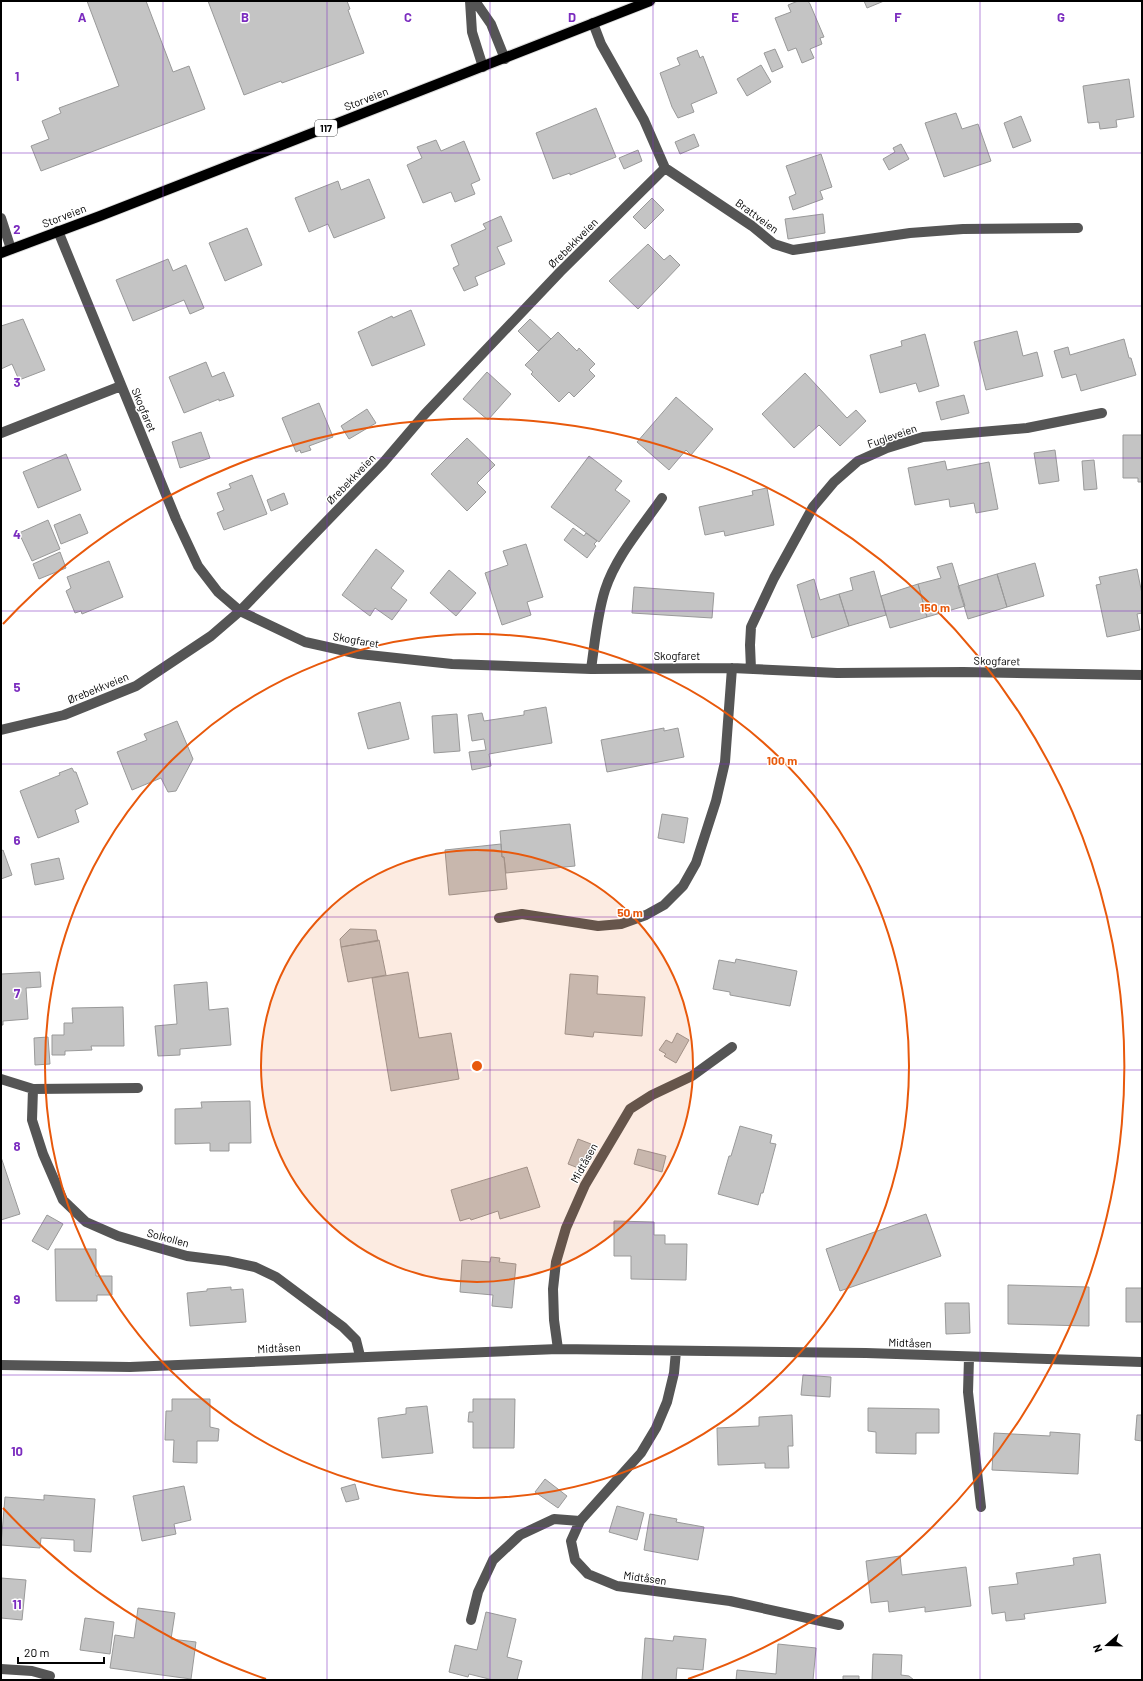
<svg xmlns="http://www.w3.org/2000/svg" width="1143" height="1681" font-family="Barlow,sans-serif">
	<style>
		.building { fill: #c4c4c4; stroke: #999 }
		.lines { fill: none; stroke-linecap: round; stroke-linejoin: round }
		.major-casing { stroke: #dbdbdb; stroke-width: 12 }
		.minor { stroke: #555; stroke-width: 10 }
		.major { stroke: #000; stroke-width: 10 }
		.grid { fill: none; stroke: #7b2cbf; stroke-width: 1; stroke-opacity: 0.55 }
		.ring { fill: none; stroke: #e8590c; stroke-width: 2 }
		.labels { text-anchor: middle; stroke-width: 3; stroke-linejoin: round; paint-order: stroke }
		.shield { fill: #fff; stroke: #4c4c4c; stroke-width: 1 }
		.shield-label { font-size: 10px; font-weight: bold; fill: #000 }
		.street-label { font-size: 11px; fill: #000; stroke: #fff }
		.grid-label { font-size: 13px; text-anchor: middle; font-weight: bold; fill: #7b2cbf; stroke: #fff; stroke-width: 3; stroke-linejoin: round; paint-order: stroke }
		.centre { fill: #e8590c; stroke: #fff; stroke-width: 2 }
		.ring-label { font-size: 12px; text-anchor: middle; font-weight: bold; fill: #e8590c; stroke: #fff; stroke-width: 3; stroke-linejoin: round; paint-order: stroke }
	</style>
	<rect width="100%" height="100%" fill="#fff"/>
	<path class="building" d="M 87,1 L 146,1 L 173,72 L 189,66 L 205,109 L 41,171 L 31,146 L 49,139 L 42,121 L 61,113 L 59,108 L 119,86 Z
		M 208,1 L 347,1 L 350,9 L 348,10 L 364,53 L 282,83 L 281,81 L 244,95 Z
		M 798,1 L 808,1 L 810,4 L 824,37 L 820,38 L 822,44 L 810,49 L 814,58 L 802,63 L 796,48 L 788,51 L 775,18 L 791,12 L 788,5 Z
		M 864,1 L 884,1 L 867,8 Z
		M 775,49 L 783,67 L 772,72 L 764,53 Z
		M 697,50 L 700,58 L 703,56 L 717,93 L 691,104 L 694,112 L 678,118 L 672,107 L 660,73 L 680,65 L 677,58 Z
		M 761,65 L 771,82 L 747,96 L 737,79 Z
		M 1129,79 L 1134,117 L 1116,120 L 1117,127 L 1100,129 L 1099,122 L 1088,123 L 1083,86 Z
		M 596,108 L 616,157 L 570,175 L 570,173 L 553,179 L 536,133 Z
		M 956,113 L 962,129 L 978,124 L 991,161 L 944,177 L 925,123 Z
		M 1021,116 L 1031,141 L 1013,148 L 1004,123 Z
		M 694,134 L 699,146 L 680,154 L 675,142 Z
		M 436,140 L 441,151 L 464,141 L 480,180 L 471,184 L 475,194 L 455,202 L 451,192 L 423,203 L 407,165 L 422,158 L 417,147 Z
		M 901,144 L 909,159 L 889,170 L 883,159 L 895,152 L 893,148 Z
		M 638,150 L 642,161 L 624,169 L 619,158 Z
		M 821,154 L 832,187 L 820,191 L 823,199 L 793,210 L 789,197 L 796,194 L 786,166 Z
		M 369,179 L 385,218 L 334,238 L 328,224 L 309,232 L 295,198 L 338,181 L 341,190 Z
		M 652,198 L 664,210 L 645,229 L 633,217 Z
		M 823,214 L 825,233 L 788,239 L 785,219 Z
		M 501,216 L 512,241 L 497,247 L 505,264 L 475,277 L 478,285 L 464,291 L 453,268 L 459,265 L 451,245 L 486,229 L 483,224 Z
		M 247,228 L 262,265 L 225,281 L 209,243 Z
		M 648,244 L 664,260 L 670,255 L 680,265 L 638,309 L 609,281 Z
		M 168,259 L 173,271 L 186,265 L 204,308 L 190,314 L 184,300 L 133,321 L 116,280 Z
		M 411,310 L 425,345 L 372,366 L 358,332 L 392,316 L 393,318 Z
		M 23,319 L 45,370 L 19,380 L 12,364 L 1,369 L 1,326 Z
		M 530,319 L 551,339 L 538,351 L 518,331 Z
		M 1017,331 L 1023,356 L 1037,352 L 1043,376 L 986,390 L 974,342 Z
		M 558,332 L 577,351 L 579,348 L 595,364 L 589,370 L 595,376 L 574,397 L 569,392 L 559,402 L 531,374 L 533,372 L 525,365 Z
		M 925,334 L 939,386 L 919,392 L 916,383 L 880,393 L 870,355 L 902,346 L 901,341 Z
		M 1124,339 L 1129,358 L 1131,358 L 1136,375 L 1081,391 L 1076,374 L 1062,378 L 1054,351 L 1068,347 L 1070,355 Z
		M 206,362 L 212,377 L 224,372 L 234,396 L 219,401 L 219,399 L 184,413 L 169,377 Z
		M 487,372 L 511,394 L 488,420 L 463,399 Z
		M 805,373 L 847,418 L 856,410 L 866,421 L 840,446 L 819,425 L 794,448 L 762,414 Z
		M 964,395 L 969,413 L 941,420 L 936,402 Z
		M 676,397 L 713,429 L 691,455 L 686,450 L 669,470 L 637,442 Z
		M 319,403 L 333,437 L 309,446 L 311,450 L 301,453 L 300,450 L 296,452 L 282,418 Z
		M 367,409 L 376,423 L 349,439 L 341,426 Z
		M 201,432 L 210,458 L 180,468 L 172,442 Z
		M 1123,435 L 1142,435 L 1142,482 L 1138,482 L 1138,478 L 1123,478 Z
		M 467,438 L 495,465 L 477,483 L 486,492 L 467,511 L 431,474 Z
		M 1055,450 L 1059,481 L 1039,484 L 1034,453 Z
		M 66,454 L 81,490 L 38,508 L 23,472 Z
		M 589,456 L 622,481 L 615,490 L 630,501 L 599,542 L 551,507 Z
		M 1094,460 L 1097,489 L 1084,490 L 1082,461 Z
		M 945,461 L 947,470 L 989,462 L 998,509 L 976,513 L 974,503 L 950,507 L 949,499 L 915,505 L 908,468 Z
		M 252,475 L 267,514 L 224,530 L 217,513 L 224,510 L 217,493 L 231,488 L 229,484 Z
		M 767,488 L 774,525 L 725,536 L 724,531 L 705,535 L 699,507 L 753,495 L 752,491 Z
		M 284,493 L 288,504 L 271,511 L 267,500 Z
		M 80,514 L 88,533 L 61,544 L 54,525 Z
		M 48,520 L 60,549 L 32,561 L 19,533 Z
		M 573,528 L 584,536 L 586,533 L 597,541 L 594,544 L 596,546 L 587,558 L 564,540 Z
		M 526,544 L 543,597 L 527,602 L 531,615 L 502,625 L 485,573 L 508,565 L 503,551 Z
		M 376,549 L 404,571 L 391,588 L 407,600 L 392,620 L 375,608 L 370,616 L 342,595 Z
		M 60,552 L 66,568 L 39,579 L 33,564 Z
		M 109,561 L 123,597 L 82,614 L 81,611 L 75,613 L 66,591 L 71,588 L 67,577 Z
		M 952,563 L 965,606 L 927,617 L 918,584 L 941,578 L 937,567 Z
		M 1035,563 L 1044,596 L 1007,607 L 997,574 Z
		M 1137,569 L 1142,594 L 1142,613 L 1137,614 L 1140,630 L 1107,637 L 1096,585 L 1101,584 L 1099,577 Z
		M 449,570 L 476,593 L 456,616 L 430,593 Z
		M 874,571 L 886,615 L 849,626 L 839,594 L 853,590 L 850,578 Z
		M 997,574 L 1007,607 L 968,619 L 958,586 Z
		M 814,579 L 820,600 L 839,594 L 849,626 L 812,638 L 797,585 Z
		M 918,584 L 927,617 L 890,628 L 881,596 Z
		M 634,587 L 714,593 L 712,618 L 632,613 Z
		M 400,702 L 409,739 L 368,749 L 358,713 Z
		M 546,707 L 552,743 L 489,754 L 491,766 L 472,770 L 469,752 L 486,750 L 484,739 L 472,741 L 468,715 L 482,713 L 484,721 L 524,715 L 524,711 Z
		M 457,714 L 460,751 L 434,753 L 432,716 Z
		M 177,721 L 193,759 L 176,791 L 168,792 L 161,778 L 132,790 L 117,752 L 147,740 L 144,734 Z
		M 664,728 L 664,731 L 678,728 L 684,757 L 607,772 L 601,740 Z
		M 72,768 L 74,772 L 76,772 L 88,804 L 75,810 L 79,822 L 38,838 L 20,791 L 60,775 L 59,773 Z
		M 662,814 L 688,818 L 684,843 L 658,838 Z
		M 570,824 L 575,866 L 506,873 L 504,857 L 502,857 L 500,831 Z
		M 501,844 L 502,857 L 504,857 L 507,889 L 449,895 L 445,850 Z
		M 3,850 L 12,875 L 1,879 L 1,851 Z
		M 59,858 L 64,879 L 35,885 L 31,864 Z
		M 350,929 L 376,930 L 378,941 L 341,947 L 340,939 Z
		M 379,940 L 386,975 L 348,982 L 341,947 Z
		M 736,959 L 797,971 L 790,1006 L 730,995 L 730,992 L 713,989 L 719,960 L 735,963 Z
		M 40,972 L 41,987 L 26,988 L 28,1019 L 3,1021 L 3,1025 L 1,1025 L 1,974 Z
		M 408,972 L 419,1038 L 451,1033 L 459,1079 L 391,1091 L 372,978 Z
		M 570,974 L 598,976 L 597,994 L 645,997 L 642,1036 L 594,1032 L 593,1037 L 565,1034 Z
		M 207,982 L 209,1010 L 228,1008 L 231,1045 L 180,1049 L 180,1055 L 158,1056 L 155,1026 L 177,1024 L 174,985 Z
		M 123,1007 L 124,1046 L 91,1046 L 92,1050 L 65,1051 L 65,1055 L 52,1055 L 52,1035 L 64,1035 L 64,1023 L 73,1023 L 72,1008 Z
		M 677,1033 L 689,1040 L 676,1063 L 664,1056 L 666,1054 L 659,1050 L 666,1040 L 672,1043 Z
		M 48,1037 L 50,1064 L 35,1065 L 34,1038 Z
		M 250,1101 L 251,1143 L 229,1143 L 229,1151 L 210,1151 L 210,1143 L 175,1144 L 175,1109 L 202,1108 L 201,1102 Z
		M 740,1126 L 772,1135 L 770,1143 L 776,1144 L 763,1193 L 761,1193 L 758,1205 L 718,1194 L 729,1156 L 731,1156 Z
		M 578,1139 L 591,1144 L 581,1169 L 568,1164 Z
		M 638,1149 L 666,1156 L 662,1172 L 634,1164 Z
		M 1,1157 L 20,1214 L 1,1220 Z
		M 527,1167 L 540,1207 L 500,1219 L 498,1211 L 471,1220 L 470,1218 L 460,1221 L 451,1190 Z
		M 926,1214 L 941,1256 L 840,1291 L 826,1249 Z
		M 47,1215 L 63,1224 L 48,1250 L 32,1241 Z
		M 614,1221 L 654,1222 L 654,1235 L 665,1235 L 665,1244 L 687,1244 L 686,1280 L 631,1279 L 631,1256 L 614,1256 Z
		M 55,1249 L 96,1249 L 96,1276 L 112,1276 L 112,1295 L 97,1295 L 97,1301 L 56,1301 Z
		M 491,1257 L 500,1258 L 499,1262 L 516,1264 L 512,1308 L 492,1306 L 493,1295 L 460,1292 L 462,1260 L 490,1262 Z
		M 1008,1285 L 1089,1287 L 1089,1326 L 1008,1324 Z
		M 231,1287 L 231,1290 L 243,1289 L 246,1322 L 190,1326 L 187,1293 L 207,1291 L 207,1289 Z
		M 1126,1288 L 1142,1288 L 1142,1322 L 1126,1322 Z
		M 945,1303 L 969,1303 L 970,1333 L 946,1334 Z
		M 803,1375 L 831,1377 L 830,1397 L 801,1395 Z
		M 172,1399 L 210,1399 L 210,1427 L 219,1429 L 218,1441 L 197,1441 L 197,1463 L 173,1462 L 174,1440 L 165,1440 L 166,1411 L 172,1411 Z
		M 473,1399 L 515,1399 L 514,1448 L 473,1448 L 473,1422 L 468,1422 L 469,1412 L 473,1412 Z
		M 427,1406 L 433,1453 L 382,1458 L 378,1418 L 406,1414 L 406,1408 Z
		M 868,1408 L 939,1409 L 939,1433 L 916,1433 L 916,1454 L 876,1453 L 876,1432 L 868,1431 Z
		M 792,1415 L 793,1446 L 788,1446 L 789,1468 L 765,1468 L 765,1463 L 718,1465 L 717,1428 L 759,1426 L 759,1417 Z
		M 1137,1415 L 1142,1415 L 1142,1441 L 1135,1440 Z
		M 1050,1432 L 1080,1434 L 1078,1474 L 992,1470 L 994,1433 L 1050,1436 Z
		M 545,1479 L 567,1496 L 558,1508 L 535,1492 Z
		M 355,1484 L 359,1499 L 346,1502 L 341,1488 Z
		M 184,1486 L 191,1520 L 174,1524 L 176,1534 L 142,1541 L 133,1496 Z
		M 44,1495 L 95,1499 L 91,1552 L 74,1551 L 74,1540 L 41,1538 L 40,1548 L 1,1545 L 5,1497 L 44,1500 Z
		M 617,1506 L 644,1513 L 637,1540 L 609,1532 Z
		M 650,1514 L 677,1519 L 676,1522 L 704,1527 L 698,1560 L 644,1550 Z
		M 1100,1554 L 1106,1603 L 1024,1614 L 1025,1619 L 1006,1621 L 1005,1612 L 992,1614 L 989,1587 L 1018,1584 L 1016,1573 L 1074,1565 L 1073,1558 Z
		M 900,1556 L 902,1575 L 966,1567 L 971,1606 L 925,1612 L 925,1607 L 889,1612 L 888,1601 L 871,1603 L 866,1561 Z
		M 1,1578 L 26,1580 L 22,1620 L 1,1618 Z
		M 138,1608 L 175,1613 L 171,1639 L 196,1642 L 191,1679 L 110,1668 L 115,1635 L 134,1638 Z
		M 486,1612 L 516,1619 L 507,1657 L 522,1661 L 517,1680 L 493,1680 L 469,1674 L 468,1677 L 449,1672 L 455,1645 L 477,1650 Z
		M 85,1618 L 114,1622 L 110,1654 L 80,1650 Z
		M 674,1636 L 706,1639 L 703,1670 L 677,1668 L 676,1680 L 642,1680 L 645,1638 L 673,1641 Z
		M 778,1644 L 816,1648 L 813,1680 L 736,1680 L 737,1670 L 776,1674 Z
		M 873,1654 L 902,1655 L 901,1675 L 909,1676 L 914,1680 L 872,1680 Z
		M 843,1676 L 859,1676 L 859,1680 L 843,1680 Z"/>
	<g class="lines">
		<defs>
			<path id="major" d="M 1,253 L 100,216 L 650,1"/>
		</defs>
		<use href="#major" class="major-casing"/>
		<path class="minor" d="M 470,1 L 472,32 L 483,67
			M 475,1 L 491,24 L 505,59
			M 593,23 L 601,44 L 644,120 L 665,168 L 752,226 L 774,244 L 793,250 L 910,233 L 963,229 L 1078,228
			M 1,218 L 11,249
			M 58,231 L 176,519 L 198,566 L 218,592 L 240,611 L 305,642 L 359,654 L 452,664 L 591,669 L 732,668 L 837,673 L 963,672 L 1142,675
			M 1,433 L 121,386
			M 591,669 C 595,642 597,615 605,590 C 616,556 642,527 662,498
			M 751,669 L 750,645 L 751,627 L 774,578 L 813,507 L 834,482 L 858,461 L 887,448 L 923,437 L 1027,428 L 1102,413
			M 1,730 L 64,715 L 136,686 L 211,636 L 240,611 L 383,463 L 424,415 L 560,272 L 665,168
			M 499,918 L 522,914 L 598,926 L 621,924 L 646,915 L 664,905 L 683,886 L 696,863 L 716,801 L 725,762 L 732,668
			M 1,1079 L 33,1089 L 138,1088
			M 33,1089 L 32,1120 L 43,1154 L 63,1200 L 86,1222 L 118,1236 L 152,1246 L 187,1256 L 227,1261 L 255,1267 L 276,1277 L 343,1327 L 356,1340 L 360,1356
			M 558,1349 L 554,1320 L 553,1289 L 556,1262 L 566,1228 L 585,1185 L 630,1109 L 652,1095 L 692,1076 L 732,1047
			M 676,1351 L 674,1373 L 667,1402 L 656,1428 L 641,1453 L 580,1521 L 571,1541 L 575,1560 L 588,1574 L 617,1586 L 730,1601 L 839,1625
			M 969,1358 L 968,1392 L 981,1507
			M 1,1365 L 130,1367 L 558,1349 L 866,1353 L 1142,1362
			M 471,1620 L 478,1592 L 493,1560 L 520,1535 L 554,1519 L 580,1521
			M 1,1669 L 32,1671 L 50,1676"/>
		<use href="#major" class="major"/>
	</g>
	<path class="grid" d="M 163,1 L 163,1680M 327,1 L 327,1680M 490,1 L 490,1680M 653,1 L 653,1680M 816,1 L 816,1680M 980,1 L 980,1680M 1,153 L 1142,153M 1,306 L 1142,306M 1,458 L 1142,458M 1,611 L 1142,611M 1,764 L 1142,764M 1,917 L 1142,917M 1,1070 L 1142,1070M 1,1223 L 1142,1223M 1,1375 L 1142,1375M 1,1528 L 1142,1528"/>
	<circle cx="477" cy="1066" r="216" fill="#e8590c" fill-opacity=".12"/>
	<g class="ring">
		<circle cx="477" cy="1066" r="216"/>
		<circle cx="477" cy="1066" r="432"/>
		<path d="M266 1679A648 648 0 0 1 3 1508M3 624A648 648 0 1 1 688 1679"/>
	</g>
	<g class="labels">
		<rect class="shield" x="315" y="120" width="22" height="16" rx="3"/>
		<g class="shield-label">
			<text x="326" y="132">117</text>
		</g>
		<g class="street-label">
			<text transform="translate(366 99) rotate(-21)" y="4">Storveien</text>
			<text transform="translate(64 216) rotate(-21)" y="4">Storveien</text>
			<text transform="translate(757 216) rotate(36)" y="4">Brattveien</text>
			<text transform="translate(573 243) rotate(-45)" y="4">Ørebekkveien</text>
			<text transform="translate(144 410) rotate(67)" y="4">Skogfaret</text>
			<text transform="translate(892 436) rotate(-19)" y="4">Fugleveien</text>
			<text transform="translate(351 479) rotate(-46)" y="4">Ørebekkveien</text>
			<text transform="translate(356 640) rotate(10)" y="4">Skogfaret</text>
			<text x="677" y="660">Skogfaret</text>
			<text transform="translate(997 661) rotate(1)" y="4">Skogfaret</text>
			<text transform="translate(98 688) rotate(-22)" y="4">Ørebekkveien</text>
			<text transform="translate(584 1163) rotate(-61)" y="4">Midtåsen</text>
			<text transform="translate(168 1238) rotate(15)" y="4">Solkollen</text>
			<text transform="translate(910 1343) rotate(2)" y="4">Midtåsen</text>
			<text transform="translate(279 1348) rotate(-3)" y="4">Midtåsen</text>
			<text transform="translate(645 1578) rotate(8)" y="4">Midtåsen</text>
		</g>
	</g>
	<g class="grid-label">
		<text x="82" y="22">A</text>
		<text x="245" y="22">B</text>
		<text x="408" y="22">C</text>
		<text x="572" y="22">D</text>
		<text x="735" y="22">E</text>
		<text x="898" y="22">F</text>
		<text x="1061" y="22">G</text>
		<text x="17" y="81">1</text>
		<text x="17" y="234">2</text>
		<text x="17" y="387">3</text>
		<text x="17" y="539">4</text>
		<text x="17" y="692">5</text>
		<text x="17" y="845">6</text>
		<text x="17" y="998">7</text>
		<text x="17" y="1151">8</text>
		<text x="17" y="1304">9</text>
		<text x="17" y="1456">10</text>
		<text x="17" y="1609">11</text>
	</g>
	<circle cx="477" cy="1066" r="6" class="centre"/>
	<g class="ring-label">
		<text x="935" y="612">150 m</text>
		<text x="782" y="765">100 m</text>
		<text x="630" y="917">50 m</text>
	</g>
	<rect width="1143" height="1681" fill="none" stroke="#000000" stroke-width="4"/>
	<g transform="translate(1107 1645) rotate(250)" stroke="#ffffff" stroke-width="3" paint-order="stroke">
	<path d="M0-3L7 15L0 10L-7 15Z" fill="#000000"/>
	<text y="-6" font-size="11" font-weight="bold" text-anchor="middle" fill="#000000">N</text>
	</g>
	<path d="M18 1657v6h86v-6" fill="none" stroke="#000000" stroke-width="2"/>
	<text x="24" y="1657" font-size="12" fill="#000000" stroke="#ffffff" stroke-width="3" paint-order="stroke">20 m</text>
</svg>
